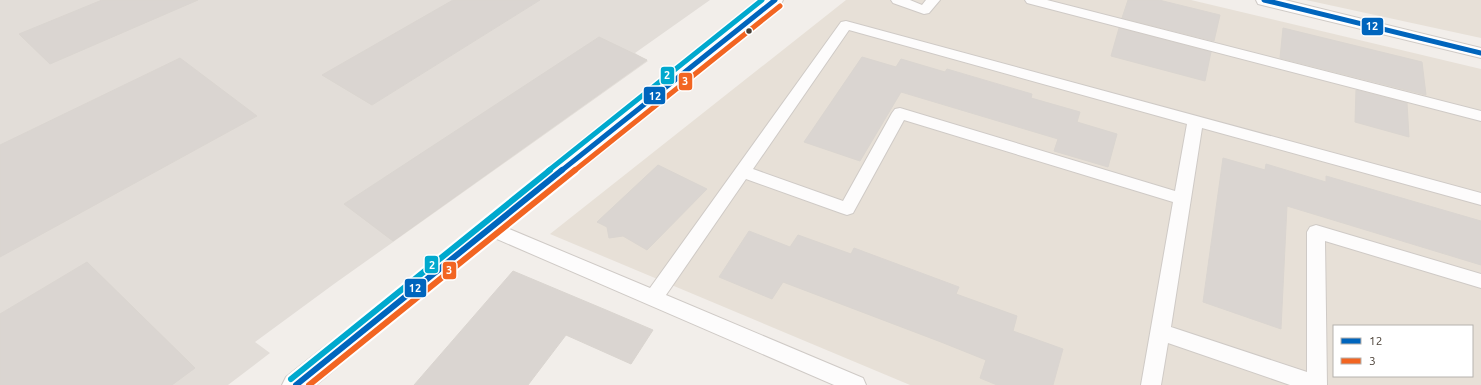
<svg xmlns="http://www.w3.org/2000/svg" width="1481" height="385" font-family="Ubuntu,sans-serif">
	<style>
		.residential { fill: #e7e0d7; fill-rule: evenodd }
		.industrial { fill: #e2ddd8 }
		.building { fill: #dad5d1; stroke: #dad5d0 }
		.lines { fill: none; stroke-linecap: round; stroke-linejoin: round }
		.service-casing { stroke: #cfcac6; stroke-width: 2 }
		.tertiary-casing { stroke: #cfcac6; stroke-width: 2 }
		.service { fill: #fdfcfc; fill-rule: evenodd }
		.tertiary { fill: #fdfcfc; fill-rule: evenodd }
		.bus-1-far1-casing { stroke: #fff; stroke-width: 8 }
		.bus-1-casing { stroke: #fff; stroke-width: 10 }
		.bus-2-far1-casing { stroke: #fff; stroke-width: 8 }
		.bus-2-casing { stroke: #fff; stroke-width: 10 }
		.bus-3-far1-casing { stroke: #fff; stroke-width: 8 }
		.bus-3-casing { stroke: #fff; stroke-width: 10 }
		.bus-1-far1 { stroke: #0065bd; stroke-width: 5 }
		.bus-1 { stroke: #0065bd; stroke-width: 6 }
		.bus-2-far1 { stroke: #f26522; stroke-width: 5 }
		.bus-2 { stroke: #f26522; stroke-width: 6 }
		.bus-3-far1 { stroke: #00a9ce; stroke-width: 5 }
		.bus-3 { stroke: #00a9ce; stroke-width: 6 }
		.bus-dot { fill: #493f35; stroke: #fff; stroke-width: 1.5 }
		.line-badge { stroke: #fff; stroke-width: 1.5 }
		.badge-label { font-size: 11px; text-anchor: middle; font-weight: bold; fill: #fff }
	</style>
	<rect width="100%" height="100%" fill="#f2eeea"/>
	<path class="residential" d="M 846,0 L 1191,0 L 1481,69 L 1481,385 L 910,385 L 550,234 ZM 1334,326 L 1472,326 L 1472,376 L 1334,376 Z
		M 1306,0 L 1481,0 L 1481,38 Z"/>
	<path class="industrial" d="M 0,0 L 710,0 L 635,53 L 648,61 L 334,284 L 255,342 L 270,353 L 228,385 L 0,385 Z"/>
	<path class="building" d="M 102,0 L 198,0 L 50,64 L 19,34 Z
		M 453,0 L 540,0 L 372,105 L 322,75 Z
		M 1128,0 L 1159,0 L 1220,15 L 1214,41 L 1122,18 Z
		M 1119,28 L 1211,52 L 1205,81 L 1111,56 Z
		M 1283,28 L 1422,62 L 1426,95 L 1280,58 Z
		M 599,37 L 647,60 L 393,241 L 344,204 Z
		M 862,57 L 896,67 L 901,59 L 945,72 L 947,69 L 1032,94 L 1031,98 L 1080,112 L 1077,122 L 1117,134 L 1108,167 L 1054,151 L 1058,139 L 901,92 L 860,161 L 804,142 Z
		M 180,58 L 257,116 L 0,257 L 0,145 Z
		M 1356,90 L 1407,103 L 1409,137 L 1355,122 Z
		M 1223,158 L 1265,170 L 1266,164 L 1326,182 L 1326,176 L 1481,221 L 1481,265 L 1287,206 L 1281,329 L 1203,302 Z
		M 658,165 L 707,189 L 647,250 L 623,236 L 609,238 L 607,227 L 597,222 Z
		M 749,231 L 790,247 L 798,235 L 851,254 L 854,248 L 959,287 L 956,294 L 1017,316 L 1013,331 L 1063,349 L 1053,385 L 997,385 L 980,378 L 986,360 L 941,342 L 783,282 L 772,299 L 719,277 Z
		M 87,262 L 195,368 L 172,385 L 0,385 L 0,314 Z
		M 513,271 L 606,310 L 653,330 L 631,364 L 566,335 L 528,385 L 414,385 Z"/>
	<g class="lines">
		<defs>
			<path id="service" d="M 891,0 L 910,0 L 922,5 L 926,0 L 940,0 L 929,13 L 924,14 L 893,3 Z
				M 1025,0 L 1047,0 L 1481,111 L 1481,121 L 1027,3 Z
				M 846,21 L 1481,193 L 1481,205 L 1202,128 L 1171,327 L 1307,372 L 1307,232 L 1310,227 L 1316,225 L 1481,274 L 1481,288 L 1325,241 L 1327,385 L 1290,385 L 1168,343 L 1161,385 L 1141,385 L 1173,202 L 904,120 L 853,213 L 847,215 L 841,213 L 746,179 L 666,295 L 863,378 L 866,385 L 834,385 L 483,233 L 480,228 L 483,223 L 489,221 L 495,223 L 650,288 L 841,22 ZM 849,30 L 1187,124 L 1175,191 L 900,108 L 895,109 L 892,113 L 843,201 L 753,169 Z"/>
			<path id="tertiary" d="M 764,0 L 783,0 L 781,4 L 497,234 L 316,385 L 282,385 L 286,377 Z
				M 1256,0 L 1285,0 L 1481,48 L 1481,58 L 1258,4 Z"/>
		</defs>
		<use href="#service" class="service-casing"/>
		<use href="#tertiary" class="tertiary-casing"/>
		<use href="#service" class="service"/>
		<use href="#tertiary" class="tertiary"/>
		<defs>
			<path id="bus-1-far1" d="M 1264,0 L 1481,53
				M 561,171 L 775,0"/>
			<path id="bus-1" d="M 296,385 L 562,170"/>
			<path id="bus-2-far1" d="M 574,171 L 780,6"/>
			<path id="bus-2" d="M 309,385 L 575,170"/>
			<path id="bus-3-far1" d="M 548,171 L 762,0"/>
			<path id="bus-3" d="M 291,379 L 550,170"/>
		</defs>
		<use href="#bus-1-far1" class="bus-1-far1-casing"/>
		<use href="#bus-1" class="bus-1-casing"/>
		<use href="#bus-2-far1" class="bus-2-far1-casing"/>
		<use href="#bus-2" class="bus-2-casing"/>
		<use href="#bus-3-far1" class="bus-3-far1-casing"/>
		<use href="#bus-3" class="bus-3-casing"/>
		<use href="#bus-1-far1" class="bus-1-far1"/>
		<use href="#bus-1" class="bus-1"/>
		<use href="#bus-2-far1" class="bus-2-far1"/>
		<use href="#bus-2" class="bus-2"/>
		<use href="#bus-3-far1" class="bus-3-far1"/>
		<use href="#bus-3" class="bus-3"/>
	</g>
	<circle class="bus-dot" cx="749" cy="31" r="3.5"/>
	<g class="line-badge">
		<rect x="1361" y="17" width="23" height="19" rx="4" fill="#0065bd"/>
		<rect x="660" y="66" width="15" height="19" rx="4" fill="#00a9ce"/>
		<rect x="678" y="72" width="15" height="19" rx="4" fill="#f26522"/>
		<rect x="643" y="86" width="23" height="19" rx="4" fill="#0065bd"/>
		<rect x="424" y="255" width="15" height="19" rx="4" fill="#00a9ce"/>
		<rect x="442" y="261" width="15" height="19" rx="4" fill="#f26522"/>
		<rect x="404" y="278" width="23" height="20" rx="4" fill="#0065bd"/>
	</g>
	<g class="badge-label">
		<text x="1372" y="30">12</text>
		<text x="667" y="79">2</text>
		<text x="685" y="85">3</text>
		<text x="655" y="100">12</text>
		<text x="432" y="269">2</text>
		<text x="449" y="274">3</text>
		<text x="415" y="292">12</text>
	</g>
	<rect x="1333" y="325" width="140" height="52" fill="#ffffff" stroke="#b6b2ae"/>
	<rect x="1341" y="338" width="20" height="6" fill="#0065bd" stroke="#b6b2ae"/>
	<text x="1369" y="345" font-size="12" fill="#493f35">12</text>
	<rect x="1341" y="358" width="20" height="6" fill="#f26522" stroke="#b6b2ae"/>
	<text x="1369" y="365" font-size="12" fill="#493f35">3</text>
</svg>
